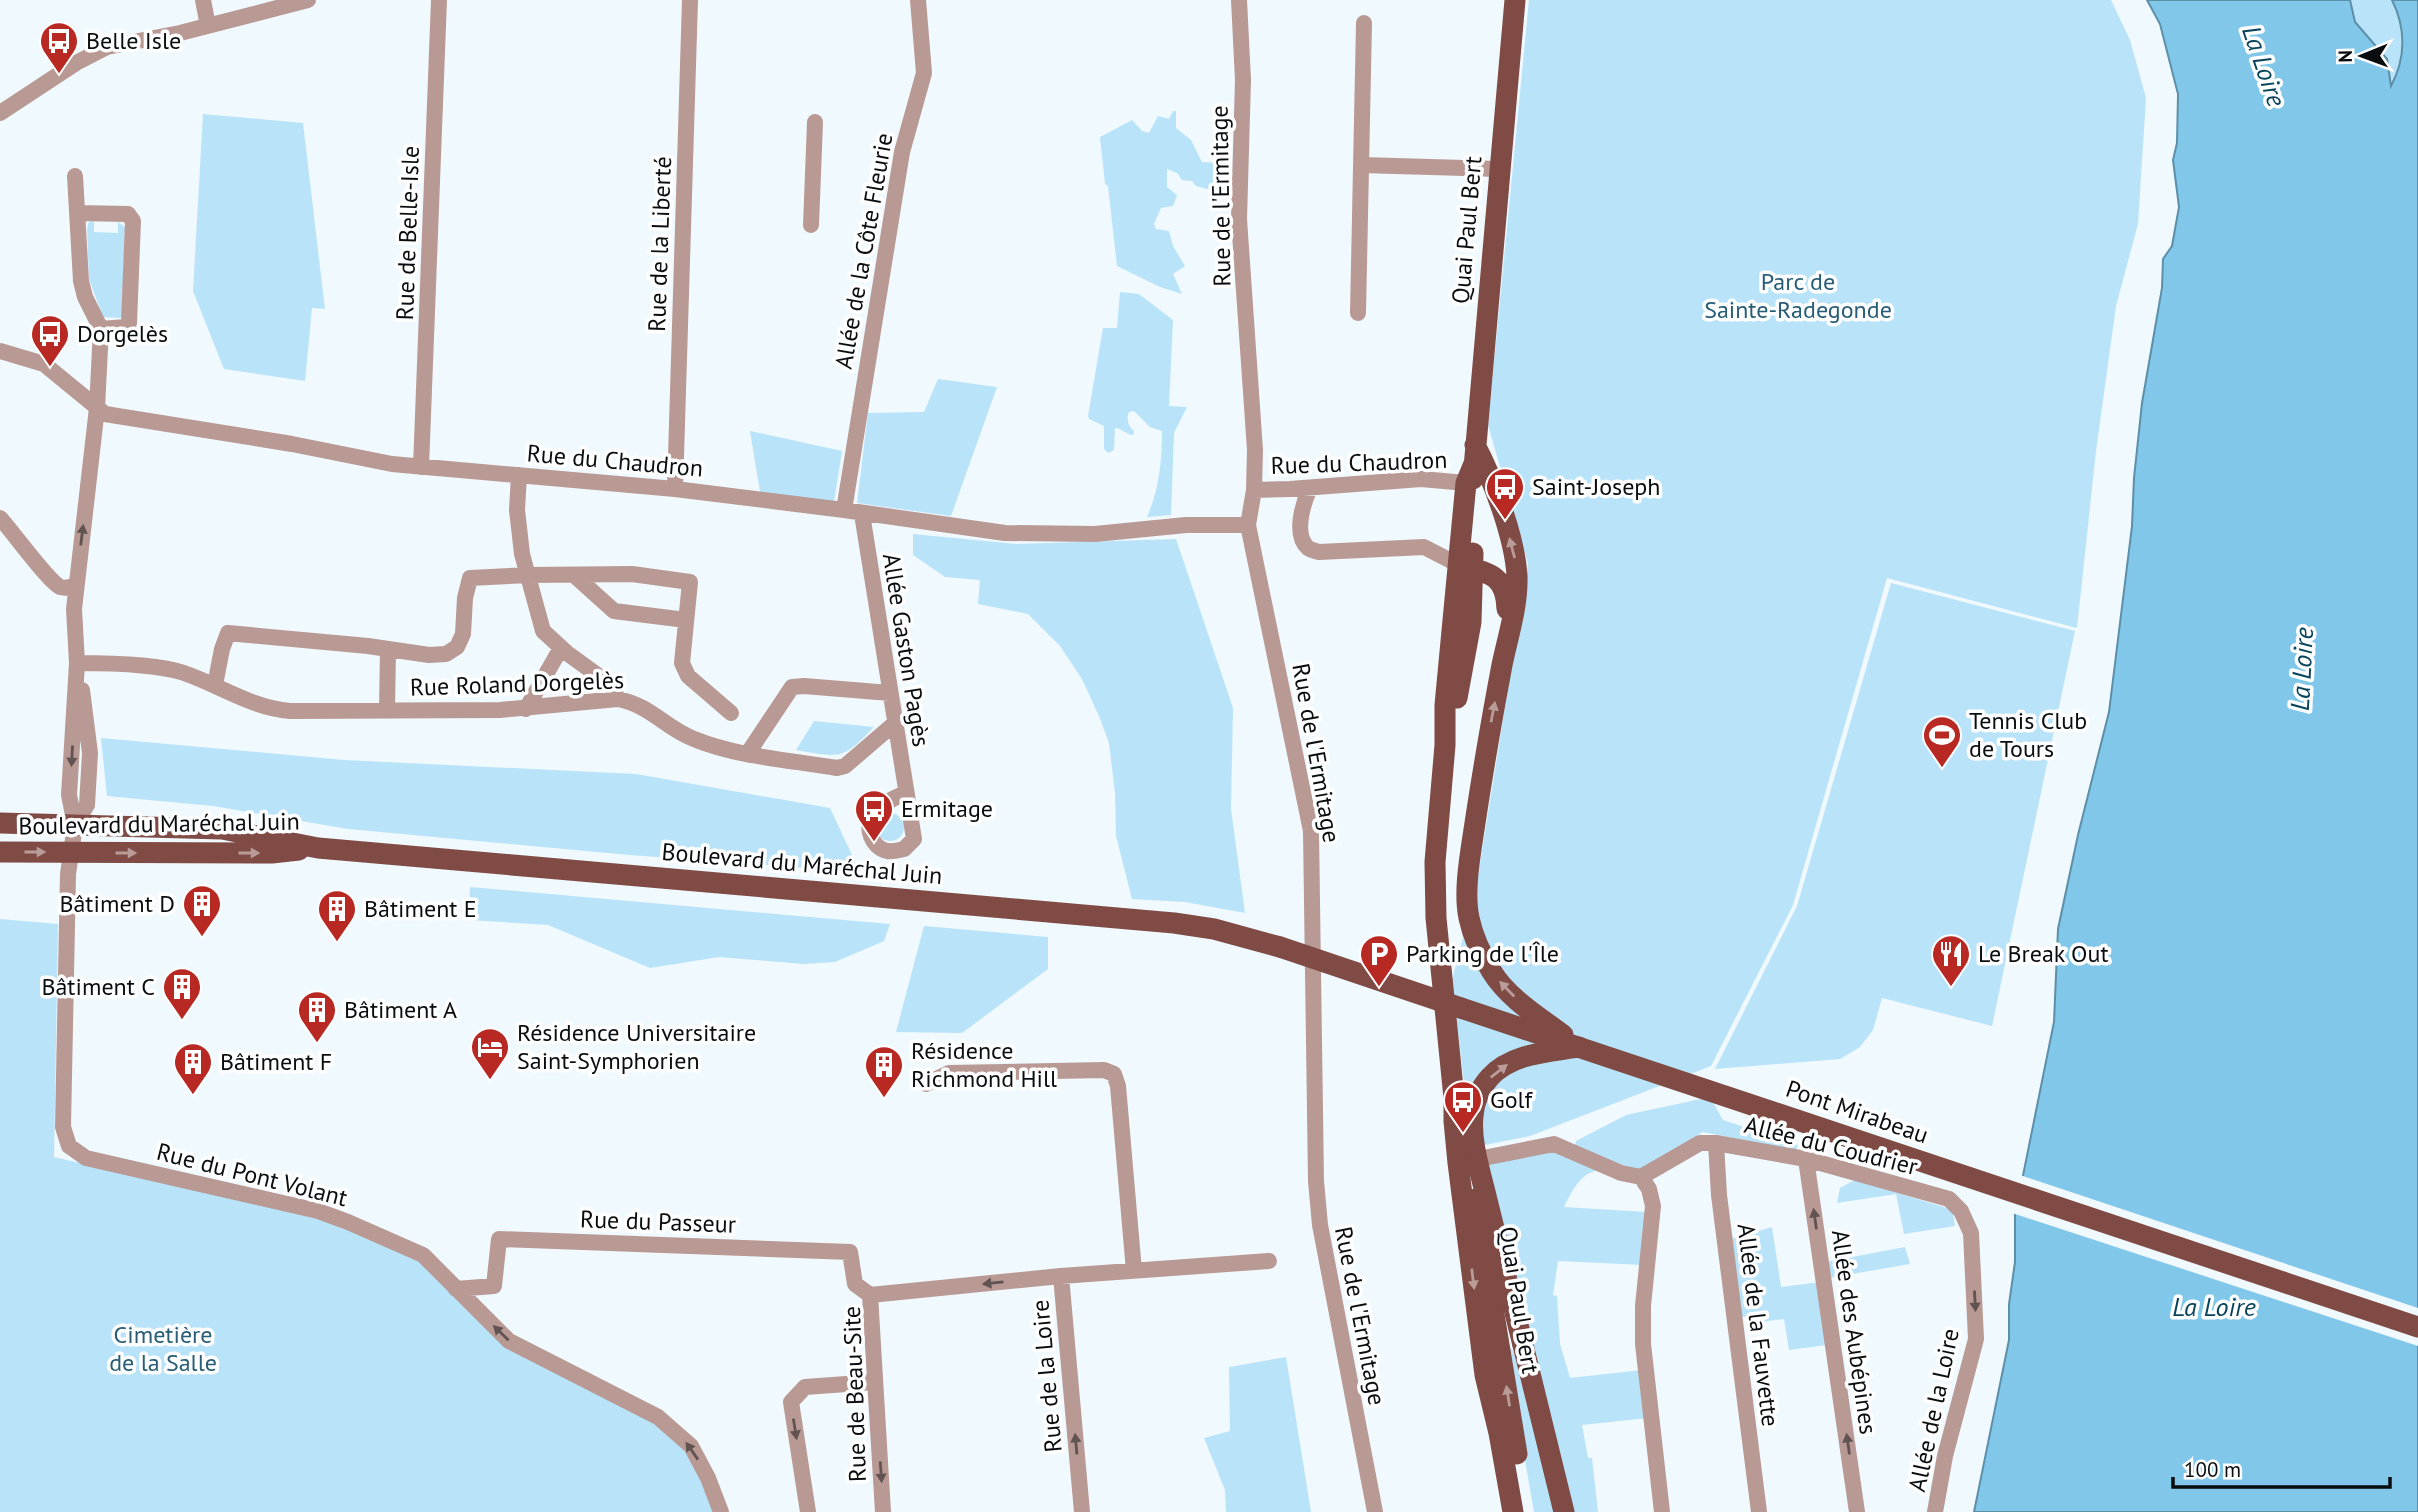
<svg xmlns="http://www.w3.org/2000/svg" width="2418" height="1512" font-family="'PT Sans',sans-serif">
	<style>
		.green { fill: #b9e3f9 }
		.water { fill: #81c7e9; stroke: #5d8fa8; stroke-width: 2 }
		.pier { fill: #f0f9fe }
		.lines { fill: none; stroke-linecap: round; stroke-linejoin: round }
		.minor { stroke: #b89994; stroke-width: 16 }
		.major { stroke: #7f4b44; stroke-width: 21 }
		.major-bridge { stroke: #7f4b44; stroke-width: 21 }
		.oneway { fill: #605352 }
		.oneway2 { fill: #b99c98 }
		.labels { text-anchor: middle; stroke-width: 7; stroke-linejoin: round; paint-order: stroke }
		.poi-label { font-size: 24px; fill: #090d0f; stroke: #fff; text-anchor: start }
		.street-label { font-size: 24px; fill: #090d0f; stroke: #fff }
		.park-label { font-size: 24px; fill: #275d76; stroke: #fff }
		.water-label { font-size: 26px; font-style: italic; fill: #08455c; stroke: #fff }
	</style>
	<rect width="100%" height="100%" fill="#f0f9fe"/>
	<path class="green" d="M 1529,0 L 2111,0 L 2130,40 L 2146,98 L 2138,224 L 2116,306 L 2096,451 L 2077,628 L 1887,578 L 1793,905 L 1711,1066 L 1530,1136 L 1485,1145 L 1465,1091 L 1452,980 L 1476,888 L 1528,564 L 1488,425 Z
		M 2350,0 L 2392,0 C 2407,29 2405,59 2391,87 L 2389,68 L 2355,22 Z
		M 1173,111 L 1176,111 L 1176,128 L 1191,140 L 1202,162 L 1219,163 L 1222,166 C 1224,177 1222,185 1211,190 L 1196,186 L 1192,181 L 1182,180 L 1177,173 L 1167,169 L 1167,187 L 1177,195 L 1173,206 L 1161,208 L 1154,224 L 1156,229 L 1169,231 L 1173,246 L 1185,266 L 1173,274 L 1182,294 L 1160,287 L 1117,266 L 1108,186 L 1105,184 L 1100,137 L 1132,120 L 1142,131 L 1149,133 L 1158,116 L 1169,119 Z
		M 203,114 L 303,123 L 325,309 L 312,308 L 305,381 L 224,369 L 193,291 Z
		M 94,221 L 94,232 L 118,233 L 118,222 L 125,227 L 122,317 L 120,318 L 103,317 L 89,279 L 87,229 L 89,222 Z
		M 1120,292 L 1139,294 L 1173,320 L 1169,406 L 1187,407 L 1174,433 L 1171,515 L 1147,517 C 1159,490 1162,461 1162,431 L 1150,427 L 1134,411 L 1129,412 C 1126,420 1128,426 1134,431 L 1133,435 C 1125,434 1121,428 1115,428 L 1114,450 L 1108,453 L 1104,449 L 1104,426 L 1089,419 L 1088,416 L 1103,328 L 1117,328 Z
		M 938,379 L 997,387 L 951,516 L 857,503 L 868,413 L 924,412 Z
		M 750,431 L 842,451 L 834,502 L 760,492 Z
		M 913,534 L 1016,544 L 1176,539 L 1233,708 L 1231,809 L 1245,913 L 1185,902 L 1132,899 L 1116,836 L 1115,793 L 1109,743 L 1099,716 L 1082,679 L 1060,646 L 1028,614 L 978,604 L 980,580 L 945,577 L 913,555 Z
		M 1891,583 L 2075,631 L 1992,1026 L 1882,998 L 1873,1030 L 1860,1047 L 1840,1059 L 1715,1069 L 1797,906 Z
		M 814,721 L 874,727 C 842,760 841,758 796,750 Z
		M 101,738 L 344,760 L 636,774 L 830,808 L 860,872 L 630,855 L 348,829 L 213,806 L 107,796 Z
		M876 827a14 14 0 1 1 28 0a14 14 0 1 1-28 0Z
		M 470,887 L 890,924 L 884,941 L 835,962 L 803,964 L 719,957 L 650,968 L 548,925 L 469,920 Z
		M 0,919 L 58,924 L 54,1157 L 314,1217 L 387,1242 L 419,1260 L 465,1307 L 643,1414 L 690,1454 L 716,1512 L 0,1512 Z
		M 924,926 L 1048,937 L 1048,969 L 962,1033 L 896,1032 Z
		M 1710,1097 L 1723,1120 L 1798,1145 L 1796,1150 L 1703,1132 L 1638,1171 L 1575,1147 L 1576,1141 L 1626,1115 Z
		M 1542,1152 L 1556,1153 L 1599,1170 C 1580,1173 1572,1191 1564,1207 L 1647,1212 L 1643,1265 L 1558,1261 L 1553,1295 L 1557,1296 L 1560,1344 L 1570,1378 L 1642,1370 L 1648,1418 L 1582,1425 L 1588,1458 L 1592,1458 L 1598,1512 L 1573,1512 L 1485,1165 Z
		M 1853,1181 L 1859,1181 L 1950,1209 L 1953,1213 L 1955,1226 L 1904,1234 L 1896,1194 L 1837,1203 L 1840,1188 Z
		M 1772,1227 L 1781,1287 L 1820,1282 L 1826,1345 L 1789,1350 L 1784,1319 L 1746,1324 L 1755,1321 L 1754,1316 L 1741,1317 L 1731,1239 Z
		M 1905,1247 L 1910,1264 L 1829,1278 L 1826,1262 Z
		M 1507,1344 L 1516,1355 L 1555,1512 L 1534,1512 L 1513,1391 Z
		M 1286,1357 L 1311,1512 L 1226,1512 L 1225,1490 L 1204,1438 L 1230,1431 L 1229,1367 Z"/>
	<path class="water" d="M 2147,0 L 2350,0 L 2355,22 L 2387,59 L 2391,86 C 2406,58 2406,28 2392,0 L 2418,0 L 2418,1512 L 1974,1512 L 2009,1340 L 2009,1304 L 2015,1262 L 2015,1215 L 2054,1022 L 2058,929 L 2078,835 L 2109,712 L 2132,526 L 2134,478 L 2142,403 L 2162,288 L 2163,259 L 2172,246 L 2179,207 L 2173,160 L 2177,143 L 2178,94 L 2160,24 Z"/>
	<path class="pier" d="M 2020,1175 L 2418,1308 L 2418,1346 L 2012,1213 Z"/>
	<g class="lines">
		<path class="minor" d="M 203,0 L 208,26
			M 1239,0 L 1243,80 L 1239,219 L 1255,450 L 1254,490 L 1248,525 L 1311,831 L 1316,1181 L 1320,1225 L 1375,1512
			M 0,113 L 76,63 L 107,47 L 180,33 L 308,0
			M 1361,165 L 1499,169
			M 75,176 L 81,281 L 85,297 L 101,329 L 97,408 L 74,609 L 77,663 L 69,795 L 75,825 L 68,874 L 63,1127 L 69,1146 L 86,1158 L 318,1211 L 348,1222 L 423,1255 L 509,1341 L 658,1417 L 691,1446 L 708,1478 L 721,1512
			M 78,213 L 128,214 L 133,221 L 129,323 L 125,327 L 101,329
			M 811,225 L 815,122
			M 1358,313 L 1364,23
			M 0,351 L 44,364 L 105,414 L 292,444 L 392,464 L 675,489 L 844,510 L 1005,533 L 1095,534 L 1186,525 L 1248,525
			M 421,467 L 439,0
			M 519,475 L 517,510 L 522,554 L 543,631 L 567,653 L 611,685 L 618,699
			M 1310,488 C 1303,503 1293,535 1308,548 C 1309,549 1318,552 1319,552 L 1424,547 L 1459,565
			M 675,489 L 690,0
			M 1254,490 L 1290,489 L 1421,479 L 1466,483
			M 844,510 L 902,152 L 924,73 L 918,0
			M 862,514 L 914,839 L 904,849 C 899,850 893,852 887,851 C 872,848 864,827 873,815 C 881,804 893,798 906,793
			M 0,518 C 12,531 48,581 60,587 C 66,589 71,587 76,584
			M 574,575 L 614,611 L 686,620
			M 77,663 C 106,663 157,664 184,673 C 219,685 252,708 290,711 L 500,710 L 618,699 C 652,706 665,728 694,739 C 738,757 790,760 837,768 L 845,766 L 895,723
			M 215,685 L 222,649 L 228,633 L 368,646 L 429,655 L 446,654 L 457,647 L 463,634 L 465,598 L 470,578 L 528,575 L 632,574 L 690,582 L 682,663 L 688,676 L 731,713
			M 526,709 L 561,648
			M 387,710 L 388,650
			M 748,753 L 792,687 L 804,686 L 890,693
			M 75,825 L 87,805 L 90,753 L 82,690
			M 926,1084 L 949,1073 L 1104,1070 L 1114,1074 L 1118,1086 L 1134,1271
			M 1716,1143 L 1719,1195 L 1759,1512
			M 1806,1159 L 1857,1512
			M 1468,1161 L 1554,1144 L 1621,1173 L 1641,1177 L 1700,1143 L 1716,1143 L 1806,1159 L 1949,1199 L 1961,1211 L 1971,1233 L 1976,1339 L 1945,1456 L 1935,1512
			M 1641,1177 L 1649,1189 L 1653,1206 L 1643,1306 L 1643,1344 L 1662,1512
			M 1061,1276 L 1082,1512
			M 456,1289 L 494,1286 L 499,1239 L 850,1252 L 855,1284 L 870,1295
			M 808,1512 L 791,1402 L 805,1387 L 874,1382
			M 883,1512 L 870,1295 L 1061,1276 L 1269,1261"/>
		<path class="major" d="M 1475,445 C 1493,479 1515,538 1517,576 C 1518,606 1508,636 1502,665 C 1492,718 1483,770 1475,823 C 1471,851 1463,890 1469,918 C 1473,937 1482,956 1492,972 C 1508,998 1539,1017 1563,1035
			M 1473,466 L 1466,483 L 1445,705 L 1445,745 L 1435,862 L 1436,918 L 1454,1098 L 1454,1121 L 1458,1163 L 1485,1375 L 1499,1433 L 1513,1512
			M 1473,479 L 1515,0
			M 1460,565 C 1489,573 1506,575 1507,609
			M 1457,698 L 1471,622 L 1473,553
			M 0,823 L 222,829 L 318,848 L 1174,923 L 1214,929 L 1280,947
			M 0,852 L 272,853 L 299,850
			M 1461,1008 L 2418,1327
			M 1475,1199 L 1517,1454
			M 1523,1345 L 1564,1512"/>
		<path class="major-bridge" d="M 1280,947 L 1461,1008
			M 1523,1345 C 1511,1297 1499,1248 1487,1200 C 1481,1174 1470,1142 1473,1116 C 1474,1102 1480,1088 1490,1077 C 1512,1053 1549,1052 1579,1047"/>
	</g>
	<defs><path id="oneway-solid" d="M-6-.8H1V-3.2L6.5 0L1 3.2V.8H-6Z" transform="scale(1.75)"/></defs>
	<g class="oneway">
		<use href="#oneway-solid" transform="translate(82 535) rotate(-83)"/>
		<use href="#oneway-solid" transform="translate(72 756) rotate(93)"/>
		<use href="#oneway-solid" transform="translate(1815 1219) rotate(-98)"/>
		<use href="#oneway-solid" transform="translate(993 1283) rotate(174)"/>
		<use href="#oneway-solid" transform="translate(1975 1301) rotate(87)"/>
		<use href="#oneway-solid" transform="translate(501 1333) rotate(-136)"/>
		<use href="#oneway-solid" transform="translate(795 1429) rotate(81)"/>
		<use href="#oneway-solid" transform="translate(1076 1444) rotate(-95)"/>
		<use href="#oneway-solid" transform="translate(1848 1444) rotate(-98)"/>
		<use href="#oneway-solid" transform="translate(692 1451) rotate(-125)"/>
		<use href="#oneway-solid" transform="translate(881 1472) rotate(86)"/>
	</g>
	<g class="oneway2">
		<use href="#oneway-solid" transform="translate(1512 548) rotate(-105)"/>
		<use href="#oneway-solid" transform="translate(1493 712) rotate(-79)"/>
		<use href="#oneway-solid" transform="translate(35 852)"/>
		<use href="#oneway-solid" transform="translate(126 853)"/>
		<use href="#oneway-solid" transform="translate(249 853)"/>
		<use href="#oneway-solid" transform="translate(1507 989) rotate(-134)"/>
		<use href="#oneway-solid" transform="translate(1499 1071) rotate(-38)"/>
		<use href="#oneway-solid" transform="translate(1473 1279) rotate(83)"/>
		<use href="#oneway-solid" transform="translate(1508 1396) rotate(-99)"/>
	</g>
	<defs>
		<symbol id="bus-pin" viewBox="-11 -11 22 30"><path d="M0 17L-7.5 6A9.5 9.5 0 1 1 7.5 6Z" fill="#b82923" stroke="#fff"/><path d="M-5-6H5V4H4V6H2V4H-2V6H-4V4H-5ZM-3.5-4V0h7V-4ZM-3.5 1.2v1.5H-2V1.2ZM2 1.2v1.5H3.5V1.2Z" fill="#fff"/></symbol>
		<symbol id="stadium-pin" viewBox="-11 -11 22 30"><path d="M0 17L-7.5 6A9.5 9.5 0 1 1 7.5 6Z" fill="#b82923" stroke="#fff"/><path d="M0-5a6.5 5 0 1 0 0 10a6.5 5 0 1 0 0-10ZM-3.5-1.8h7v3.6h-7Z" fill="#fff"/></symbol>
		<symbol id="building-pin" viewBox="-11 -11 22 30"><path d="M0 17L-7.5 6A9.5 9.5 0 1 1 7.5 6Z" fill="#b82923" stroke="#fff"/><path d="M-4-6H4V6H1V3H-1V6H-4ZM-2.5-4.3h1.7v1.8h-1.7ZM.8-4.3h1.7v1.8H.8ZM-2.5-1h1.7V.8h-1.7ZM.8-1h1.7V.8H.8Z" fill="#fff"/></symbol>
		<symbol id="parking-pin" viewBox="-11 -11 22 30"><path d="M0 17L-7.5 6A9.5 9.5 0 1 1 7.5 6Z" fill="#b82923" stroke="#fff"/><path d="M-3.5-5.5H1a3.5 3.5 0 0 1 0 7H-1V5.5H-3.5ZM-1-3.4V-.6H.8a1.4 1.4 0 0 0 0-2.8Z" fill="#fff"/></symbol>
		<symbol id="restaurant-pin" viewBox="-11 -11 22 30"><path d="M0 17L-7.5 6A9.5 9.5 0 1 1 7.5 6Z" fill="#b82923" stroke="#fff"/><path d="M-5-6h1v4h1v-4h1v4h1v-4h1v5L-1.5 .5V6h-2V.5L-5-1ZM5-6V6H3V1.5H1.5Q1.5-4 5-6Z" fill="#fff"/></symbol>
		<symbol id="hotel-pin" viewBox="-11 -11 22 30"><path d="M0 17L-7.5 6A9.5 9.5 0 1 1 7.5 6Z" fill="#b82923" stroke="#fff"/><path d="M-6-4.5h1.5V1H6V5H4.5V3h-9V5H-6ZM-4 0a1.8 1.8 0 1 1 3.6 0ZM.5 0V-2.5h3Q6-2.5 6 0Z" fill="#fff"/></symbol>
	</defs>
	<g fill-rule="evenodd">
		<use href="#bus-pin" x="37" y="19" width="44" height="60"/>
		<use href="#bus-pin" x="28" y="312" width="44" height="60"/>
		<use href="#bus-pin" x="1483" y="465" width="44" height="60"/>
		<use href="#stadium-pin" x="1920" y="713" width="44" height="60"/>
		<use href="#bus-pin" x="852" y="787" width="44" height="60"/>
		<use href="#building-pin" x="180" y="882" width="44" height="60"/>
		<use href="#building-pin" x="315" y="887" width="44" height="60"/>
		<use href="#parking-pin" x="1357" y="932" width="44" height="60"/>
		<use href="#restaurant-pin" x="1929" y="932" width="44" height="60"/>
		<use href="#building-pin" x="160" y="965" width="44" height="60"/>
		<use href="#building-pin" x="295" y="988" width="44" height="60"/>
		<use href="#hotel-pin" x="468" y="1025" width="44" height="60"/>
		<use href="#building-pin" x="171" y="1040" width="44" height="60"/>
		<use href="#building-pin" x="862" y="1043" width="44" height="60"/>
		<use href="#bus-pin" x="1441" y="1078" width="44" height="60"/>
	</g>
	<g class="labels">
		<g class="poi-label">
			<text x="86" y="49">Belle Isle</text>
			<text x="77" y="342">Dorgelès</text>
			<text x="1532" y="495">Saint-Joseph</text>
			<text x="1969" y="729">Tennis Club<tspan x="1969" dy="28">de Tours</tspan></text>
			<text x="901" y="817">Ermitage</text>
			<text x="175" y="912" text-anchor="end">Bâtiment D</text>
			<text x="364" y="917">Bâtiment E</text>
			<text x="1406" y="962">Parking de l'Île</text>
			<text x="1978" y="962">Le Break Out</text>
			<text x="155" y="995" text-anchor="end">Bâtiment C</text>
			<text x="344" y="1018">Bâtiment A</text>
			<text x="517" y="1041">Résidence Universitaire<tspan x="517" dy="28">Saint-Symphorien</tspan></text>
			<text x="911" y="1059">Résidence<tspan x="911" dy="28">Richmond Hill</tspan></text>
			<text x="220" y="1070">Bâtiment F</text>
			<text x="1490" y="1108">Golf</text>
		</g>
		<g class="street-label">
			<text transform="translate(1221 196) rotate(-91)" y="8">Rue de l'Ermitage</text>
			<text transform="translate(1467 230) rotate(-85)" y="8">Quai Paul Bert</text>
			<text transform="translate(408 233) rotate(-88)" y="8">Rue de Belle-Isle</text>
			<text transform="translate(660 244) rotate(-88)" y="8">Rue de la Liberté</text>
			<text transform="translate(864 251) rotate(-80)" y="8">Allée de la Côte Fleurie</text>
			<text transform="translate(615 461) rotate(5)" y="8">Rue du Chaudron</text>
			<text transform="translate(1359 463) rotate(-2)" y="8">Rue du Chaudron</text>
			<text transform="translate(906 650) rotate(81)" y="8">Allée Gaston Pagès</text>
			<text transform="translate(517 684) rotate(-2)" y="8">Rue Roland Dorgelès</text>
			<text transform="translate(1316 753) rotate(80)" y="8">Rue de l'Ermitage</text>
			<text transform="translate(159 824) rotate(-1)" y="8">Boulevard du Maréchal Juin</text>
			<text transform="translate(802 864) rotate(5)" y="8">Boulevard du Maréchal Juin</text>
			<text transform="translate(1857 1112) rotate(19)" y="8">Pont Mirabeau</text>
			<text transform="translate(1831 1146) rotate(14)" y="8">Allée du Coudrier</text>
			<text transform="translate(252 1175) rotate(14)" y="8">Rue du Pont Volant</text>
			<text transform="translate(658 1222) rotate(2)" y="8">Rue du Passeur</text>
			<text transform="translate(1519 1300) rotate(81)" y="8">Quai Paul Bert</text>
			<text transform="translate(1360 1316) rotate(79)" y="8">Rue de l'Ermitage</text>
			<text transform="translate(1758 1325) rotate(83)" y="8">Allée de la Fauvette</text>
			<text transform="translate(1854 1332) rotate(82)" y="8">Allée des Aubépines</text>
			<text transform="translate(1047 1376) rotate(-95)" y="8">Rue de la Loire</text>
			<text transform="translate(855 1394) rotate(-92)" y="8">Rue de Beau-Site</text>
			<text transform="translate(1934 1410) rotate(-78)" y="8">Allée de la Loire</text>
		</g>
		<g class="park-label">
			<text x="1798" y="290">Parc de<tspan x="1798" dy="28">Sainte-Radegonde</tspan></text>
			<text x="163" y="1343">Cimetière<tspan x="163" dy="28">de la Salle</tspan></text>
		</g>
		<g class="water-label">
			<text transform="translate(2264 66) rotate(71)" y="9">La Loire</text>
			<text transform="translate(2302 669) rotate(-87)" y="9">La Loire</text>
			<text x="2214" y="1316">La Loire</text>
		</g>
	</g>
	<g transform="translate(2362 56) rotate(269)" stroke="#ffffff" stroke-width="5" paint-order="stroke">
	<path d="M0-5L12 26L0 18L-12 26Z" fill="#090d0f"/>
	<text y="-10" font-size="19" font-weight="bold" text-anchor="middle" fill="#090d0f">N</text>
	</g>
	<path d="M2173 1477v10h217v-10" fill="none" stroke="#090d0f" stroke-width="3.5"/>
	<text x="2184" y="1477" font-size="21" fill="#090d0f" stroke="#ffffff" stroke-width="5" paint-order="stroke">100 m</text>
</svg>
